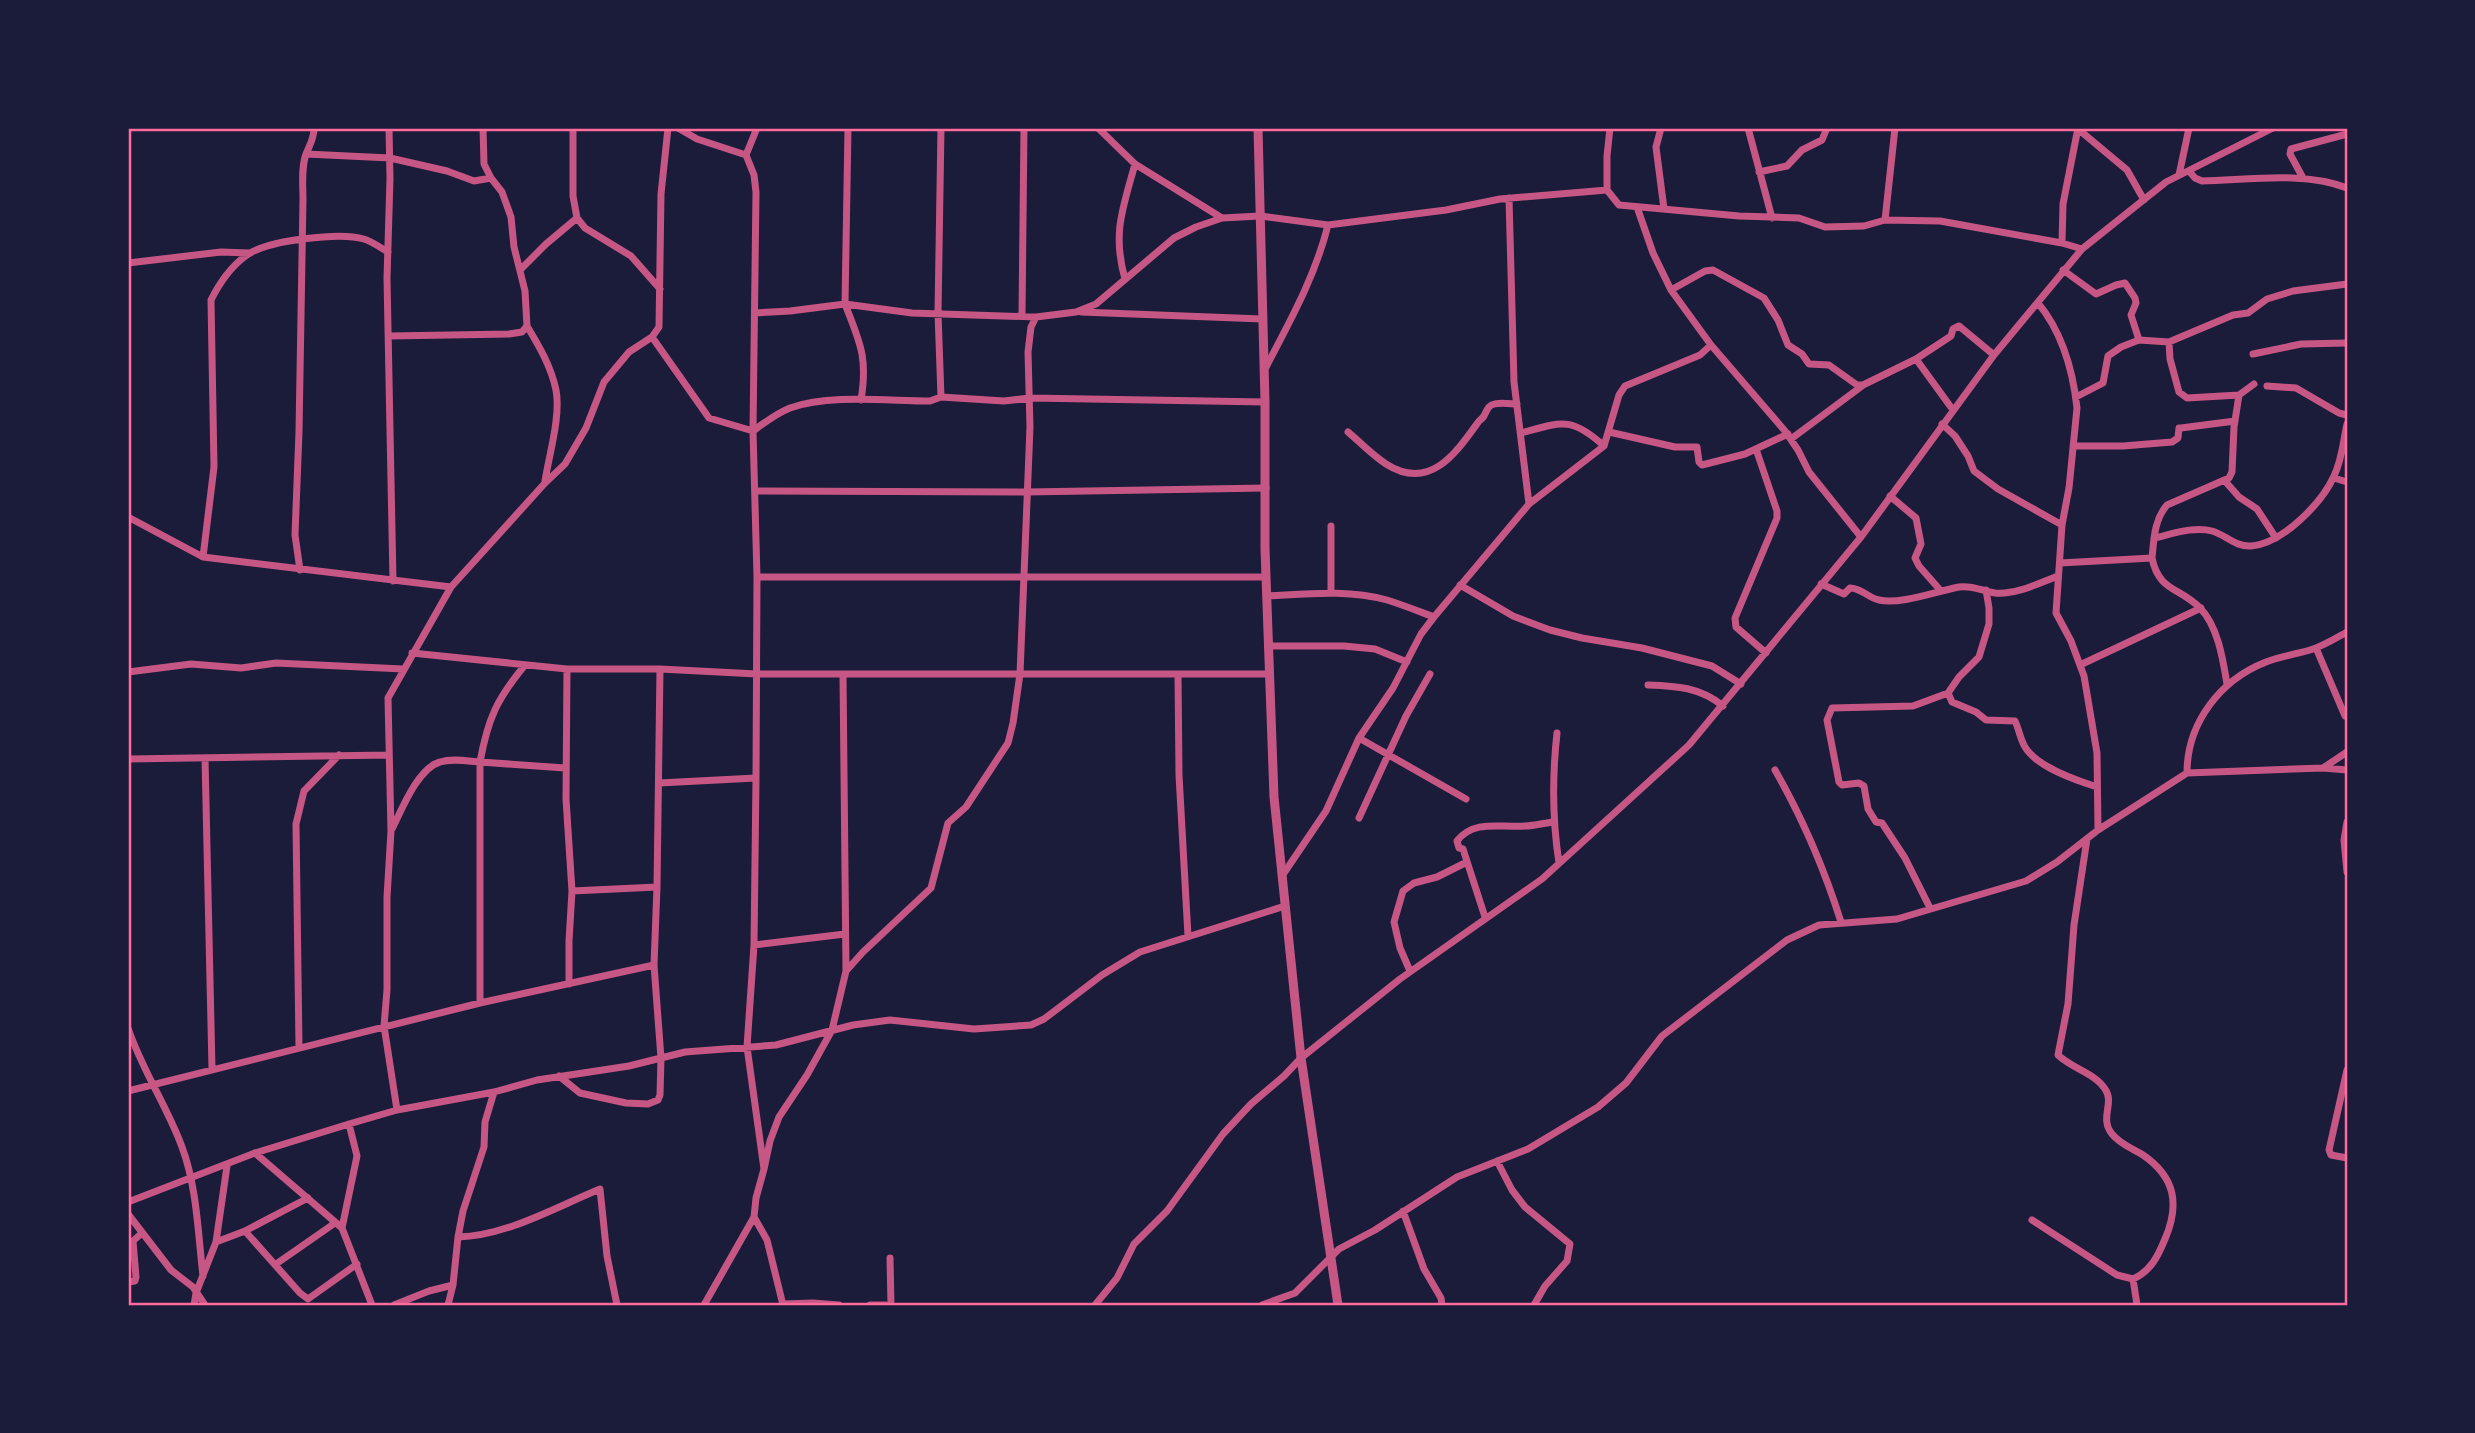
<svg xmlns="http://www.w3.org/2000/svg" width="2475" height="1433" font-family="Arial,sans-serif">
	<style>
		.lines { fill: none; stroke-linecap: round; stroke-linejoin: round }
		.minor { stroke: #c65784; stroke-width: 7 }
		.tertiary { stroke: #c65784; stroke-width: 9 }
		.neatline { fill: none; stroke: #ff6b9d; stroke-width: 2.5 }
	</style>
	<rect width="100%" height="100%" fill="#1b1b3a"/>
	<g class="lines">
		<path class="minor" d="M 389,128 L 390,179 L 387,278 L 393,581
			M 573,128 L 573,196 L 577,218 L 585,228 L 631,256 L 660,289
			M 678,128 L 697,139 L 746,155 L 757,128
			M 1098,128 L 1135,164 L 1222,218
			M 1661,128 L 1656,147 L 1664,209
			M 1748,128 L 1772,218
			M 2078,129 L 2127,170 L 2144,200
			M 306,154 L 390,158 L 447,171 L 474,181 L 491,178
			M 2189,171 L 2195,178 L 2202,181 C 2248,180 2304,171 2347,188
			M 1759,172 L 1787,166 L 1802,150 L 1822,140 L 1827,128
			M 2179,175 L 2189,128
			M 2303,178 L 2290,154 L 2291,149 L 2347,134
			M 1607,190 L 1607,156 L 1610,128
			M 1509,198 L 1514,382 L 1529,504
			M 1885,220 L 1895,128
			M 2062,243 L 2063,204 L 2078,128
			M 128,263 L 221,252 L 249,253
			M 520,270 L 546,244 L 577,218
			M 2063,270 L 2096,294 L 2116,285 L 2125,283 L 2135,298 L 2136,303 L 2131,315 L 2139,340
			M 1125,279 C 1112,233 1123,208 1135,164
			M 1671,290 L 1705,271 L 1713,270 L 1764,298 L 1778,320 L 1788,345 L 1802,354 L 1809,364 L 1829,365 L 1857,385 L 1863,385 L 1916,359 L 1951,336 L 1953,329 L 1959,326 L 1994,355
			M 2038,303 C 2062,332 2073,371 2077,408 L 2069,488 L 2062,525 L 2056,613 L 2071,641 L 2084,676 L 2097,753 L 2098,830
			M 1081,312 L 1262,319
			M 755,313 L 790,311 L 845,304 L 848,128
			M 1022,315 L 1024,128
			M 527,326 C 539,346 551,366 556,390 C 561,416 549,455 545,481
			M 389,336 L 509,334 L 522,332 L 527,326 L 525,291 L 514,247 L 511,217 L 502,192 L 491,178 L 484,164 L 483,128
			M 652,337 L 709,418 L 753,431 C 764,423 777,413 790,408 C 830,394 887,401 930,401 L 941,397 L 938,313 L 941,128
			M 2169,342 L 2170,359 L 2179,392 L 2187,398 L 2239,395
			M 1711,345 L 1785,431 L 1798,450 L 1809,472 L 1861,537
			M 2253,354 L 2301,344 L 2347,343
			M 1916,359 L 1953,410
			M 1265,369 C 1290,321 1315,277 1328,225
			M 2267,386 L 2296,388 L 2339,413 L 2347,415
			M 941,397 L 1004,401 L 1030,398 L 1265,402
			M 2076,397 L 2103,383 L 2108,356 L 2121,347 L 2139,340 L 2169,342 L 2176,339 L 2233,315 L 2248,313 L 2267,299 L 2293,291 L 2347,284
			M 861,400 C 868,357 860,343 845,304 L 912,313 L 1036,317
			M 1942,424 L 1955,436 L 1968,456 L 1974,471 L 1998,489 L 2062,525
			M 1348,432 C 1360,442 1372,455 1386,464 C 1430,492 1456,453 1479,421 C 1486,417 1484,413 1489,407 C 1494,401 1510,404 1517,404
			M 1609,432 L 1675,447 L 1697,447 L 1699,462 L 1702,465 L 1745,454 L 1788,434
			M 1521,433 C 1561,422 1571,416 1604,446
			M 1791,439 L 1862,386
			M 2073,446 L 2123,446 L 2172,442 L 2178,438 L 2179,428 L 2181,428 L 2235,421
			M 1756,449 L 1777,511 L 1777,518 L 1735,618 L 1736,627 L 1766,653
			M 2334,478 L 2347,482
			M 2225,481 L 2239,497 L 2257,509 L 2276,538
			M 755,491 L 1027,492 L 1266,488
			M 1890,496 L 1916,518 L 1921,544 L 1915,558 L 1919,566 L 1941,591
			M 128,517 L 203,557 L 451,587
			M 2154,538 C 2172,534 2194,526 2212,531 C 2226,535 2235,547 2251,546 C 2282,544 2322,503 2334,476 C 2342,460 2343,442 2347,424
			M 203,557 L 214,467 L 211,300 C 220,282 230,267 247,255 C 268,240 340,232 364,239 C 373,242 381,248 388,252
			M 2152,558 C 2154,539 2154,520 2167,505 L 2229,478 L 2232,472 L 2234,427 L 2239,395 L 2254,384
			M 2060,563 L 2152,558 C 2159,592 2180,587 2200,608 C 2218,626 2223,660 2227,684
			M 300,570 L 295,535 L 299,432 L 303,199 C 303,185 301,168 306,154 C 310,144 314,139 314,128
			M 757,577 L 1266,577
			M 1821,584 L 1844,594 L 1850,588 C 1862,588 1868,598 1879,600 C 1900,605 1937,591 1959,587 C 1973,585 1982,591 1995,593 C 2016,595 2039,583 2058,576
			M 1460,585 L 1513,616 L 1550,630 L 1582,638 L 1642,648 L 1712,666 L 1741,684
			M 1331,592 L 1331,526
			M 1267,596 C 1306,594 1348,589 1387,600 C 1403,605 1418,611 1434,617
			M 1268,646 L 1344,646 L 1375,649 L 1407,662
			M 2316,648 L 2345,716
			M 412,653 L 567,669 L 660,669 L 757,674 L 1178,674
			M 2080,665 L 2201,608
			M 567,669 L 566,799 L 572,891 L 657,887
			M 128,672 L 191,664 L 241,668 L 276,663 L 403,669
			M 843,674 L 846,971
			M 1648,685 C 1676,686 1700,687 1723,706
			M 1948,693 L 1952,702 L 1976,712 L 1986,720 L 2015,721 C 2019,729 2020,739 2025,747 C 2037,767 2075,780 2097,787
			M 1557,733 C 1552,778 1552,818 1559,863
			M 1359,738 L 1466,799
			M 205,758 L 212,1069
			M 128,759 L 389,755
			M 2323,768 L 2347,752
			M 1775,770 C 1803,819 1824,868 1841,922
			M 2187,773 L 2323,768 L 2347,770
			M 659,783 L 756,778
			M 1359,818 L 1406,716 L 1430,674
			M 2347,822 L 2344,840 L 2347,872
			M 392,829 C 402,809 418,768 440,762 C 452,758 467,761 480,762 C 488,718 497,699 525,665
			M 2087,839 L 2074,925 L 2068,1004 L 2058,1055 C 2071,1068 2095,1073 2105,1089 C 2115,1103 2099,1118 2112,1134 C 2121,1145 2132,1148 2143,1155 C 2175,1177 2180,1204 2165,1239 C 2158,1256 2151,1271 2133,1279
			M 1282,876 L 1326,811 L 1359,738 L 1393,688 L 1421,634 L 1434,617 L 1529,504 L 1604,446 L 1619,395 L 1625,386 L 1700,355 L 1711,345 L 1671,290 L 1653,253 L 1637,207
			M 1930,908 L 1905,858 L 1882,823 L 1876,822 L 1868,809 L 1864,786 L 1859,783 L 1842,785 L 1839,782 L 1827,720 L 1832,708 L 1913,706 L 1948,693 L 1959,677 L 1979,657 L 1989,624 L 1989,608 L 1986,590
			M 1485,917 L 1463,849 L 1459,848 L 1457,841 C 1474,819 1501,828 1525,826 C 1534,826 1544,823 1553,822
			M 1188,936 L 1179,775 L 1178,674 L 1269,674
			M 754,945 L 845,934
			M 1410,971 L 1400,948 L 1394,922 L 1403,891 L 1414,883 L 1437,877 L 1467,862
			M 569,984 L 569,941 L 572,891
			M 480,1003 L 480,762 L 565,768
			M 128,1028 C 142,1070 167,1106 182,1147 C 197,1187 198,1234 203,1276
			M 299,1047 L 296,824 L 304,791 L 339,755
			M 2347,1070 L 2329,1150 L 2331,1155 L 2347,1158
			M 559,1076 L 580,1093 L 626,1103 L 648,1104 L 658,1100 L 660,1095 L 661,1058 L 654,965 L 657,887 L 660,669
			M 128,1091 L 480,1003 L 654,965
			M 397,1110 L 384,1026 L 387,990 L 387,897 L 391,831 L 388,698 L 451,587 L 545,483 L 565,464 L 586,428 L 604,382 L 629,352 L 652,337 L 659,327 L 661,194 L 668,128
			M 255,1153 L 342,1228 L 372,1305
			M 1497,1161 L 1512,1190 L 1525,1207 L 1570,1244 L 1567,1261 L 1545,1286 L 1534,1305
			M 764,1169 L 770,1141 L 779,1117 L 807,1075 L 832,1030 L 846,971 L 863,952 L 931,888 L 948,823 L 966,807 L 1008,743 L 1013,723 L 1020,674 L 1030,427 L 1028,352 L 1031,327 L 1036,317 L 1076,312 L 1096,304 L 1174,238 L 1196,227 L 1222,218 L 1260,216 L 1328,225 L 1446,210 L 1500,199 L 1607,190 L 1619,205 L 1739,216 L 1799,218 L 1825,227 L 1864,226 L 1885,220 L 1940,221 L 2062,243 L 2082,249
			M 128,1202 L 255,1153 L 349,1124 L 397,1110 L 494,1092 L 537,1080 L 629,1066 L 685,1052 L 776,1045 L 853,1025 L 890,1020 L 974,1029 L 1031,1025 L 1044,1019 L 1102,975 L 1140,952 L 1285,906
			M 1403,1211 L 1424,1269 L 1441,1298 L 1442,1305
			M 128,1214 L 171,1270 L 193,1287 L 205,1305
			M 754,1217 L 767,1240 L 783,1305
			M 2032,1220 L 2117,1275 L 2133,1279 L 2137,1305
			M 342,1228 L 357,1156 L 349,1124
			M 245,1231 L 300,1293 L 308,1299 L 357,1264
			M 458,1237 C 506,1236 556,1207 600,1189 L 607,1256 L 617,1305
			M 216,1242 L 245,1231 L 308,1198
			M 890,1258 L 891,1305
			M 276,1264 L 335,1223
			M 128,1282 L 135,1281 L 136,1277 L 133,1241 L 142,1233
			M 783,1304 L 813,1303 L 839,1305
			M 194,1305 L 196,1293 L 216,1242 L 227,1166
			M 394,1305 L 429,1291 L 453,1285
			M 448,1305 L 453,1285 L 458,1237 L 463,1211 L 484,1147 L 485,1122 L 494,1092
			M 704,1305 L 754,1217 L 756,1198 L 764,1169 L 747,1047 L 754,945 L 756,778 L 757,577 L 753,431 L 756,192 L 754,175 L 746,155
			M 870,1305 L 886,1305
			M 1095,1305 L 1117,1278 L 1134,1244 L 1167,1211 L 1223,1134 L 1251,1104 L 1284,1076 L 1301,1058 L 1400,979 L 1542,879 L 1689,745 L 1861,537 L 1994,355 L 2082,249 L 2166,182 L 2273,128
			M 1262,1305 L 1295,1293 L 1339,1249 L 1375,1230 L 1457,1177 L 1528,1149 L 1598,1107 L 1626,1083 L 1662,1036 L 1787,940 L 1819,925 L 1897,919 L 2026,881 L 2057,862 L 2098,830 L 2187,773 C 2187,723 2220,680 2266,662 C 2281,656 2298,654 2313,649 C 2325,645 2336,638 2347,632"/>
		<path class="tertiary" d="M 1258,128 L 1265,402 L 1265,549 L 1274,797 L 1301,1058 L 1338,1305"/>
	</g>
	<rect width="2475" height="1433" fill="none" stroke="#1b1b3a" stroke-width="259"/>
	<rect x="130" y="130" width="2216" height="1174" class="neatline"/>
</svg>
